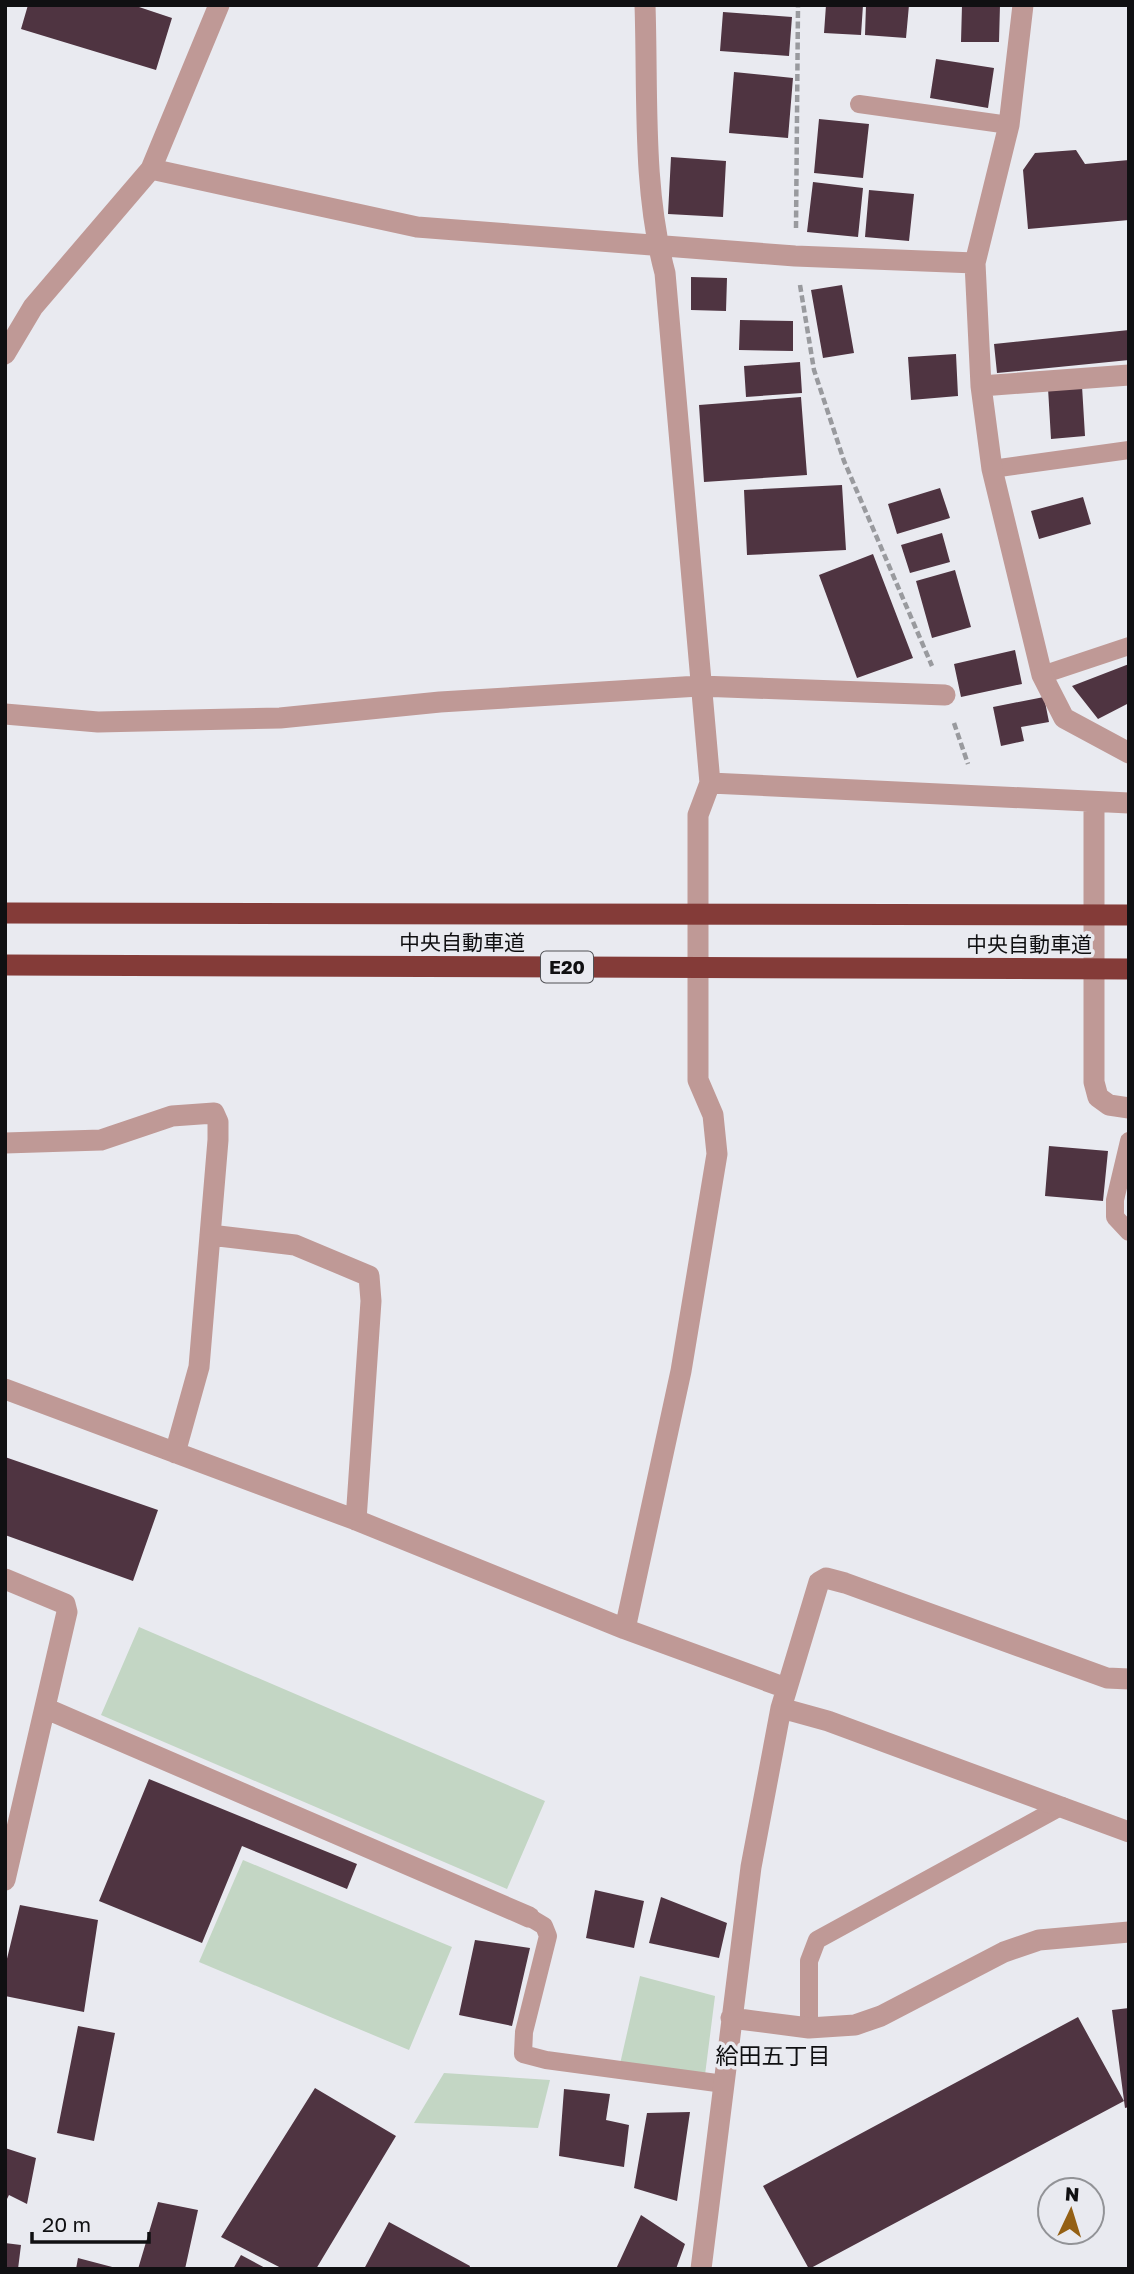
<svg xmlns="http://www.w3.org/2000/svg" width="1134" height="2274" font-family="'Golos Text','Noto Sans JP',sans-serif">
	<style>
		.green { fill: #c3d6c4 }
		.building { fill: #4f3441 }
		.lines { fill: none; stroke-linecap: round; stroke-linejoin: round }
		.path { stroke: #999a9e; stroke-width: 4.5; stroke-dasharray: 7 3.5; stroke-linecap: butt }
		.lane { stroke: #bf9996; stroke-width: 18 }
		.street { stroke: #bf9996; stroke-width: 21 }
		.highway { stroke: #843b38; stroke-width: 21 }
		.labels { text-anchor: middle; stroke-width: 7; stroke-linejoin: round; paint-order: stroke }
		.shield { fill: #e9eaf0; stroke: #515155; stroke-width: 2 }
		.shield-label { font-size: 19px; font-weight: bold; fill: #101012 }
		.street-label { font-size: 21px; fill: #101012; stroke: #e9eaf0 }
		.neighbourhood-label { font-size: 23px; fill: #101012; stroke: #e9eaf0 }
	</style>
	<rect width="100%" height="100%" fill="#e9eaf0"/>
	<path class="green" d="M 139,1627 L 545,1801 L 507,1889 L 101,1715 Z
		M 243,1860 L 452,1947 L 409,2050 L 199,1962 Z
		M 640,1976 L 715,1996 L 705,2075 L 620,2064 Z
		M 444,2073 L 550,2080 L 538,2128 L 414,2123 Z"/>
	<path class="building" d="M 28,5 L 133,5 L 172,18 L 156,70 L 21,29 Z
		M 826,5 L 863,5 L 861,35 L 824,33 Z
		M 866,5 L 909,5 L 906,38 L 865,35 Z
		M 962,5 L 1000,5 L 999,42 L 961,42 Z
		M 723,12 L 792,17 L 789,56 L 720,51 Z
		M 936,59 L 994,68 L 988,108 L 930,98 Z
		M 734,72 L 793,78 L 788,138 L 729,133 Z
		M 819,119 L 869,124 L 863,178 L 814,173 Z
		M 1076,150 L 1085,164 L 1129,160 L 1129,220 L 1028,229 L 1023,170 L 1035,153 Z
		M 671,157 L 726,161 L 723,217 L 668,214 Z
		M 813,182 L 863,188 L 858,237 L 807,232 Z
		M 869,190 L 914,194 L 909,241 L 865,237 Z
		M 691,277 L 727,278 L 726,311 L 691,310 Z
		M 842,285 L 854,353 L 823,358 L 811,290 Z
		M 740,320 L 793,321 L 793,351 L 739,350 Z
		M 1129,330 L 1129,360 L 997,373 L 994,344 Z
		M 956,354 L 958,396 L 911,400 L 908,357 Z
		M 800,362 L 802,393 L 746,397 L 744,366 Z
		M 1082,386 L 1085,436 L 1051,439 L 1048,388 Z
		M 801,397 L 807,475 L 704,482 L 699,405 Z
		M 842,485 L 846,550 L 747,555 L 744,490 Z
		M 940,488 L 950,518 L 897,534 L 888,504 Z
		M 1083,497 L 1091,524 L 1039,539 L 1031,511 Z
		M 942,533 L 950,562 L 910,573 L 901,545 Z
		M 873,554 L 913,658 L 857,678 L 819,575 Z
		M 955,570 L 971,627 L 932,638 L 916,581 Z
		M 1015,650 L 1022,684 L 961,697 L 954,664 Z
		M 1129,664 L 1129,703 L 1098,719 L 1072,686 Z
		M 1044,697 L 1049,722 L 1021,727 L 1024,741 L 1001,746 L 993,707 Z
		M 1049,1146 L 1108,1151 L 1103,1201 L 1045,1196 Z
		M 5,1457 L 158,1510 L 133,1581 L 5,1535 Z
		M 149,1779 L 357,1864 L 347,1889 L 242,1846 L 202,1943 L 99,1901 Z
		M 595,1890 L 644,1901 L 634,1948 L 586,1938 Z
		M 661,1897 L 727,1923 L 719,1958 L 649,1943 Z
		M 20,1905 L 98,1920 L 84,2012 L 5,1996 L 5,1967 Z
		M 475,1940 L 530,1948 L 512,2026 L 459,2015 Z
		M 1129,2008 L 1129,2107 L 1125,2108 L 1112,2010 Z
		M 1078,2017 L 1124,2101 L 809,2269 L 763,2186 Z
		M 78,2026 L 115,2033 L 94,2141 L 57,2133 Z
		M 315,2088 L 396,2136 L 316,2269 L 283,2269 L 221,2237 Z
		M 564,2089 L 610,2094 L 606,2120 L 629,2125 L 624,2167 L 559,2156 Z
		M 690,2112 L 677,2201 L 634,2188 L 647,2113 Z
		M 5,2148 L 36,2158 L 27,2204 L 9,2195 L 5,2203 Z
		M 158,2202 L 198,2210 L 185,2269 L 138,2269 Z
		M 641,2215 L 685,2244 L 676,2269 L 616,2269 Z
		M 389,2222 L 470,2266 L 469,2269 L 364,2269 Z
		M 5,2243 L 21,2245 L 18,2269 L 5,2269 Z
		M 241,2255 L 267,2269 L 233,2269 Z
		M 78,2258 L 116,2268 L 116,2269 L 76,2269 Z"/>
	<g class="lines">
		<path class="path" d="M 796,228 L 798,5
			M 800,285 L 814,370 L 844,461 L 932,666
			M 954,723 L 968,764"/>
		<path class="lane" d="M 859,104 L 1009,125
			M 992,469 L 1129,450
			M 1042,675 L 1129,646
			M 1129,1141 L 1115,1200 L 1115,1217 L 1129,1232
			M 529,1917 L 544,1926 L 548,1936 L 524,2032 L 523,2054 L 546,2060 L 724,2084
			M 809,2028 L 809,1961 L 817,1940 L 1062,1806"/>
		<path class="street" d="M 645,5 C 648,93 642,188 665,273 L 710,783 L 1129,803
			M 1023,5 L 1009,125 L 975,263 L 981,386 L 992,469 L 1042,675 L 1064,718 L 1129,753
			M 151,169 L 417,227 L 795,256 L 975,263
			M 5,354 L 33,307 L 151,169 L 219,5
			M 981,386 L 1129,375
			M 5,714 L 98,722 L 280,718 L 440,702 L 699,686 L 945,695
			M 1094,802 L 1094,1082 L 1098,1097 L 1109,1105 L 1129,1108
			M 5,1143 L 101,1140 L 172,1116 L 214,1113 L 218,1122 L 218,1140 L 199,1367 L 175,1453
			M 210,1235 L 295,1245 L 369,1276 L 371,1301 L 356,1520
			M 5,1389 L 356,1520 L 625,1629 L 786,1688
			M 5,1579 L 65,1604 L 67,1612 L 5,1880
			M 625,1629 L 681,1371 L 717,1154 L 713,1115 L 698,1080 L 698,815 L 710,783
			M 781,1708 L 828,1721 L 1129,1832
			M 47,1709 L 529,1917
			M 731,2018 L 809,2028 L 855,2025 L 881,2016 L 1004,1952 L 1039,1940 L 1129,1932
			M 701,2269 L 751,1867 L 781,1708 L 819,1582 L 826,1578 L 845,1583 L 1107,1678 L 1129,1679"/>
		<path class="highway" d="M 5,913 L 1129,915
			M 5,965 L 1129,969"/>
	</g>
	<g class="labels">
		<rect class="shield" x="541" y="951.5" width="52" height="31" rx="5"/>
		<g class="shield-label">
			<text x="567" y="974">E20</text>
		</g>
		<g class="street-label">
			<text x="462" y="950">中央自動車道</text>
			<text x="1029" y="952">中央自動車道</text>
		</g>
		<g class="neighbourhood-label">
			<text x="773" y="2064">給田五丁目</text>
		</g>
	</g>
	<rect width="1134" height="2274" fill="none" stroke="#101012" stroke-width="14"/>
	<g transform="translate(1071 2211) rotate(4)"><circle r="33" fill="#e9eaf0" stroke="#929397" stroke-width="2"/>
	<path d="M0-5L12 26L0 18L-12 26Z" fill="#946014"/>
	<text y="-10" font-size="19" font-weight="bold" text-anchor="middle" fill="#101012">N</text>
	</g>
	<path d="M32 2232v10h117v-10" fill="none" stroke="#101012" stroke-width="3.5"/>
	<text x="42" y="2232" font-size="21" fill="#101012" stroke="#e9eaf0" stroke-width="5" paint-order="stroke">20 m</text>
</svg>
